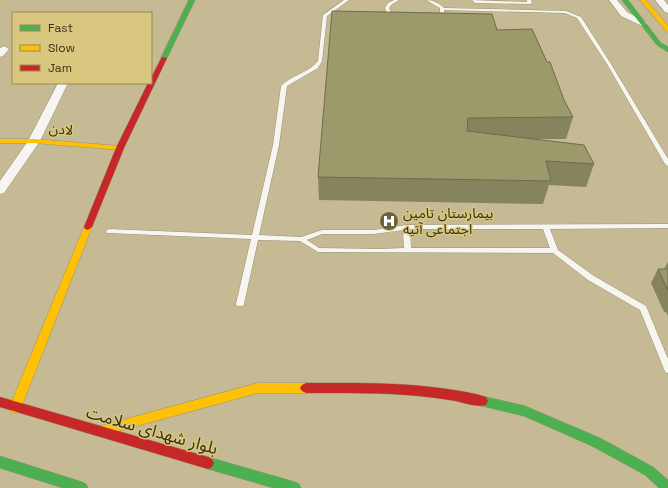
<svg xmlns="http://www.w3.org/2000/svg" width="668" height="488" font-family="'Space Grotesk','Noto Sans Arabic',sans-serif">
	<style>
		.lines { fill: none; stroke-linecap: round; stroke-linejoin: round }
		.lane-casing { stroke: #9a9273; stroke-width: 1 }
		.street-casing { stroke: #9a9273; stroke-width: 1 }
		.fast-casing { stroke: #9a9273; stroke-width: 1 }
		.slow-casing { stroke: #9a9273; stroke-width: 1 }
		.jam-casing { stroke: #9a9273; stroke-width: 1 }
		.lane { fill: #f6f5ef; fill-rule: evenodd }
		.street { fill: #f6f5ef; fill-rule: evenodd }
		.fast { fill: #4caf50; fill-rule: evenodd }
		.slow { fill: #ffc107; fill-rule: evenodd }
		.jam { fill: #c62828; fill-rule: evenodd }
		.wall { fill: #86845c }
		.building { fill: #9c9a6b; stroke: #6d6c4b }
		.labels { text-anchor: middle; stroke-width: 3; stroke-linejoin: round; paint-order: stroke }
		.street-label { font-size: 14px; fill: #3a3214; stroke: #d9c77f }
		.poi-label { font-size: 14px; fill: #3a3214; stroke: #d9c77f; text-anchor: start }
		.near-street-label { font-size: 17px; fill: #3a3214; stroke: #d9c77f }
	</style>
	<rect width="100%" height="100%" fill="#c5ba93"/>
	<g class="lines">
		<defs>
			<path id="lane" d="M 344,0 L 349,0 L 327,16 L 322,61 L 318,68 L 287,86 L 279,145 L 259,235 L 301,237 L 322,230 L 374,230 L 406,225 L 668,224 L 668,228 L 550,229 L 558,250 L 594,276 L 646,306 L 668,359 L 668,373 L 665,372 L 664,369 L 640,310 L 588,280 L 553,253 L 318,252 L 300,241 L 258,240 L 244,304 L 243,306 L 237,306 L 236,304 L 251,239 L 107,233 L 106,231 L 109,229 L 252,235 L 273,145 L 281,86 C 291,75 309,73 318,61 L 323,15 ZM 410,229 L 543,229 L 550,248 L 411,248 ZM 403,230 L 404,248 L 380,249 L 319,248 L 307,240 L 322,234 L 374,234 Z
				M 394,0 L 399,0 L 391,5 L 389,8 L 391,12 L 399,16 L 399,18 L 397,18 L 387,14 L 385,8 L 388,3 Z
				M 426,0 C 433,0 439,3 444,8 L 566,11 L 581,17 L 611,64 L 668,159 L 668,166 L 665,164 L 607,64 L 577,18 L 565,13 L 444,10 L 444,13 L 442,13 L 440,12 L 440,8 Z
				M 472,0 L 527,2 L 527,0 L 531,0 L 532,3 L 530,4 L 475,3 Z"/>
			<path id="street" d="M 609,0 L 617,0 L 627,12 L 647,23 L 643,26 L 640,25 L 621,16 Z
				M 655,0 L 664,0 L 668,5 L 668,13 L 665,12 Z
				M 4,46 L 9,49 L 3,56 L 0,57 L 0,48 Z
				M 58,83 L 68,83 L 40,141 L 4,193 L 0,194 L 0,181 L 28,141 Z"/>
			<path id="fast" d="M 189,0 L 195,0 L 167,58 L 162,59 L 161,58 Z
				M 622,0 L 628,0 L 661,43 L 668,47 L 668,52 L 657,45 Z
				M 482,396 L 525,406 L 600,438 L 653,467 L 668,480 L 668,488 L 659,488 L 645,475 L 592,446 L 524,416 L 478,405 L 476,401 L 478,397 Z
				M 0,456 L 82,482 L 86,484 L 88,488 L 63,488 L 0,468 Z
				M 208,457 L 295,482 L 299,484 L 301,488 L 274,488 L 208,469 L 204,467 L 202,463 L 204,459 Z"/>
			<path id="slow" d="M 640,0 L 646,0 L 668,26 L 668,32 L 666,31 Z
				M 0,139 L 34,139 L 120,146 L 124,148 L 120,150 L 34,143 L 0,143 Z
				M 88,224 L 92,227 L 21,408 L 19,412 L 15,413 L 11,412 L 9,408 L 84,227 Z
				M 258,383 L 306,383 L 310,385 L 312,388 L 310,391 L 306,393 L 258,393 L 100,436 L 96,435 L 94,431 L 96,427 L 100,426 Z"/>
			<path id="jam" d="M 162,57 L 167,58 L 124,148 L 92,227 L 88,230 L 85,229 L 84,227 L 116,148 L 148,83 L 151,83 L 151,78 Z
				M 306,383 C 353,383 400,382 447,389 C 460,391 474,393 486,397 L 488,401 L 486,405 C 476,408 460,401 450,400 C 402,392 354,393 306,393 L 302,391 L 300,388 L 302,385 Z
				M 0,397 L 208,457 L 212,459 L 214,463 L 212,467 L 208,469 L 0,407 Z"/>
		</defs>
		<use href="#lane" class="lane-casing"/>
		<use href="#street" class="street-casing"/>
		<use href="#fast" class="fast-casing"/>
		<use href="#slow" class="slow-casing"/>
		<use href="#jam" class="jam-casing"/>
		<use href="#lane" class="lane"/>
		<use href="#street" class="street"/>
		<use href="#fast" class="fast"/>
		<use href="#slow" class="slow"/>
		<use href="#jam" class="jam"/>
	</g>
	<path class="wall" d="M 497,30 L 564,100 L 573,117 L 566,139 L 537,139 L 594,164 L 586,187 L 549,185 L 543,204 L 319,200 L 318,177 Z
		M 668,262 L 668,316 L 666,312 L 664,312 L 651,283 L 658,269 L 664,269 Z"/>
	<path class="building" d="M 332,11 L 492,14 L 497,30 L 532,29 L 547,62 L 550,62 L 564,100 L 573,117 L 468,118 L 467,131 L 584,145 L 594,164 L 546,161 L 551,181 L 318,177 Z
		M 658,269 L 668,269 L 668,290 Z"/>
	<defs>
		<symbol id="hospital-disc" viewBox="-11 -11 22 22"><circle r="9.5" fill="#6b6240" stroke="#d9c77f"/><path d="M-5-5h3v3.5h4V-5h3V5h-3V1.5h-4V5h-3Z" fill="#fff"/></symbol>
	</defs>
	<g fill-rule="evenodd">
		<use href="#hospital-disc" x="378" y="210" width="22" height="22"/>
	</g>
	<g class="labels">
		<g class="street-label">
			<text transform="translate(61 129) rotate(5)" y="5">لادن</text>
		</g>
		<g class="poi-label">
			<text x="403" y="218">بیمارستان تامین<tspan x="403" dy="16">اجتماعی آتیه</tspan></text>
		</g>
		<g class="near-street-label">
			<text transform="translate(152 430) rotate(16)" y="6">بلوار شهدای سلامت</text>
		</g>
	</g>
	<rect x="12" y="12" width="140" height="72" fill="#d9c77f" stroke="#998b54"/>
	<rect x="20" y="25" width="20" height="6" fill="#4caf50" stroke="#998b54"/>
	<text x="48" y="32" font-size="12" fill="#3a3214">Fast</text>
	<rect x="20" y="45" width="20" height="6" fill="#ffc107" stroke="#998b54"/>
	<text x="48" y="52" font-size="12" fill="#3a3214">Slow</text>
	<rect x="20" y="65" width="20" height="6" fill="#c62828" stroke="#998b54"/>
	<text x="48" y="72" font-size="12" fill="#3a3214">Jam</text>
</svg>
